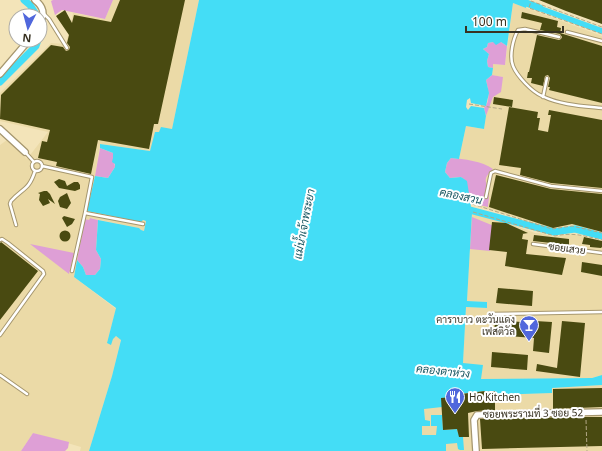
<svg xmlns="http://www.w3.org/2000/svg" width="602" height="451" font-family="'Noto Sans',Sarabun,sans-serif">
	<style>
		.built { fill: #ebdaa7 }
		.green { fill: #de9fd6 }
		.water { fill: #44ddf6 }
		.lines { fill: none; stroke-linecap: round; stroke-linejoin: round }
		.canal { stroke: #44ddf6; stroke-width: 7 }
		.building { fill: #494a11 }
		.lane-casing { stroke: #a5966e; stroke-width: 4.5 }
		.street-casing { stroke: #a5966e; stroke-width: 8 }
		.path { stroke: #b2a785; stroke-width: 1; stroke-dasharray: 4 2; stroke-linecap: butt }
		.lane { stroke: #fff; stroke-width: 2.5 }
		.street { stroke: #fff; stroke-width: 5.5 }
		.labels { text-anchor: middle; stroke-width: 4; stroke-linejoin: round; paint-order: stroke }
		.street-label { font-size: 10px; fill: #383222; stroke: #fff }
		.poi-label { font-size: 10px; fill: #383222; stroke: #fff; text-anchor: end }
		.water-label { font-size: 11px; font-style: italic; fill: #185661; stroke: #fff }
	</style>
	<rect width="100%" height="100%" fill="#f3e4b9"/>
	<path class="built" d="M 113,0 L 199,0 L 172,129 L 159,132 L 150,151 L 100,144 L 95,176 L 87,210 L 146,221 L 144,231 L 141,230 L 139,228 L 90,218 L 89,220 L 85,219 L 74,277 L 116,309 L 107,343 L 116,336 L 121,339 L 112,376 L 89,451 L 80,451 L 81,447 L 33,433 L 21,451 L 0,451 L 0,145 L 7,140 L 27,159 L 48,132 L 0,121 L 0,93 L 51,43 L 66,44 L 73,13 L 105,19 Z
		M 513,3 L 602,36 L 602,232 L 572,225 L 553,229 L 470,203 L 459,159 L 466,126 L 484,129 L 486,116 L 493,97 L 503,77 L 492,75 L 493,64 L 505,65 Z
		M 472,213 L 505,222 L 535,233 L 540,233 L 555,237 L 568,234 L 577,235 L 602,241 L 602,375 L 592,378 L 481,379 L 463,363 L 466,307 L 487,308 L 487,302 L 467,301 Z
		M 602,385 L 602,451 L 446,451 L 446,443 L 458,443 L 463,437 L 459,437 L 443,430 L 442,415 L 431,416 L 431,426 L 437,426 L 437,435 L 421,435 L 422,425 L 430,426 L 425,421 L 424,409 L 441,398 L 460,396 L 461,394 L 485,391 L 486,392 L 495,391 L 496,395 L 551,393 L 552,388 Z"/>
	<path class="green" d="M 53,0 L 113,0 L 105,19 L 62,10 L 55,15 L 51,1 Z
		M 493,42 L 501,42 L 507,46 L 505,65 L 493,64 L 493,68 L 488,67 L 487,61 L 489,54 L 483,49 L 487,47 L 488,43 Z
		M 492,75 L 503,77 L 501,92 L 493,97 L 486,116 L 484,108 C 491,101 488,89 486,80 Z
		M 100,148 L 113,153 L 115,167 L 108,178 L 95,176 Z
		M 451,158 C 464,159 482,161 493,169 C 481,181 487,180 489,194 C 489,199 488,203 488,207 L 470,203 L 466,181 L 461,177 L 450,178 L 445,172 L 447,163 Z
		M 472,217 L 494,226 L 490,251 L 470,249 Z
		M 90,218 L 98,220 L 96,250 L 101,259 L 100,269 L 95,275 L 86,275 L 83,267 L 77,260 L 85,219 L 89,220 Z
		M 30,244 L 74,253 L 69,274 Z
		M 33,433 L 69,442 L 68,448 L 65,451 L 21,451 Z"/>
	<path class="water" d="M 199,0 L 528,0 L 526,8 L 513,3 L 507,46 L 501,42 L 496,45 L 493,42 L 488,43 L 487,47 L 483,49 L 489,54 L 487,61 L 488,67 L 493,68 L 492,75 L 486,80 L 489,93 L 486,106 L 471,103 L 470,98 L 467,100 L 466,107 L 468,110 L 471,106 L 484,108 L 486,116 L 484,129 L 466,126 L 459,159 L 451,158 L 447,163 L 445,172 L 450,178 L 461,177 L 467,181 L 472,213 L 467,301 L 487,302 L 487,308 L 466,307 L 463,363 L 483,365 L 481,379 L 592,378 L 602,375 L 602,385 L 552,388 L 552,393 L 496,395 L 495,391 L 486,392 L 485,391 L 461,394 L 461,396 L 442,398 L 442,407 L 424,409 L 425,420 L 430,421 L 430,426 L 422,426 L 422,435 L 436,435 L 437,426 L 431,426 L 431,415 L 442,415 L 443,430 L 457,429 L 458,433 L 463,437 L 464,450 L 460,450 L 458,449 L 457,443 L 446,444 L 446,451 L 89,451 L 112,376 L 121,340 L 116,336 L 113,339 L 111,345 L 107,343 L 116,308 L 74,277 L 77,260 L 83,267 L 86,275 L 95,275 L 100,269 L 101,259 L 96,250 L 98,220 L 139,228 L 141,230 L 144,231 L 146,221 L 143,220 L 141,222 L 87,211 L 95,176 L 108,178 L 115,167 L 115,164 L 112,162 L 113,158 L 113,153 L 100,148 L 100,144 L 150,151 L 155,132 L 159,132 L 161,127 L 172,129 Z
		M 533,3 L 602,28 L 602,34 L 531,8 Z"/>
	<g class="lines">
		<path class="canal" d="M 24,0 L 30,5 L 37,16
			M 518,0 L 540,8
			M 40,27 L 42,32 L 40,36
			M 0,82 L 36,46 L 38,40
			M 462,208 L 554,232 L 575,229 L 602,236"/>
	</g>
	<path class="building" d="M 120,0 L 185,0 L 158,124 L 154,124 L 149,149 L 98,140 L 91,174 L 56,166 L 57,162 L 38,158 L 42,141 L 47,142 L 50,130 L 0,119 L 1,95 L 51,45 L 63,47 L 66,51 L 69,50 L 70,47 L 67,43 L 69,35 L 56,16 L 65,10 L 72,23 L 74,15 L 111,22 Z
		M 539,0 L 602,0 L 602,24 L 566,11 Z
		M 522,12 L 558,21 L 557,27 L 561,28 L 560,33 L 602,46 L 602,103 L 549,90 L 550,87 L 548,87 L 550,78 L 548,75 L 545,76 L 543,86 L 531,83 L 532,78 L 527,78 L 528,72 L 529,72 L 537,35 L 559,40 L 561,39 L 562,37 L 560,34 L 540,30 L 542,23 L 521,18 Z
		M 494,97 L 513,100 L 512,107 L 493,104 Z
		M 509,107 L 538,112 L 537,118 L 540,118 L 538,130 L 548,132 L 551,115 L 548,115 L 549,110 L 602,120 L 602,188 L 551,183 L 520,175 L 521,168 L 499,165 Z
		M 496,175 L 551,189 L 602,194 L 602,232 L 572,224 L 553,228 L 489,207 Z
		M 59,179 L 65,181 L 67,186 L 74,182 L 78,182 L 80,185 L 80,189 L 75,191 L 59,188 L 54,182 Z
		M 44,191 L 47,191 L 50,194 L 55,204 L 48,199 L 50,203 L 43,206 L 39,200 L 40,194 L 38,193 Z
		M 67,193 L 71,203 L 67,209 L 60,207 L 58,201 L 60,197 Z
		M 64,216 L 75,219 L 72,224 L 67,227 L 62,218 Z
		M 492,222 L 506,223 L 528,233 L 522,234 L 523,234 L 522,239 L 528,240 L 526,254 L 566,258 L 562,275 L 505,266 L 507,252 L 489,250 Z
		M59.5 236a5.5 5.5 0 1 1 11 0a5.5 5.5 0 1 1-11 0Z
		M 534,235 L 569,239 L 569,245 L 533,241 Z
		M 584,237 L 602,241 L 602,247 L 601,248 L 590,247 L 590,245 L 582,244 Z
		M 1,242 L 38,271 L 0,320 L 0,243 Z
		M 582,262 L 602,265 L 602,276 L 581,272 Z
		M 498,288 L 533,291 L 532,306 L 496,303 Z
		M 495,320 L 535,323 L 535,321 L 552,322 L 549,353 L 533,351 L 534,338 L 494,335 Z
		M 562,321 L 585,323 L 580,377 L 536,371 L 537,364 L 557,368 Z
		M 492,352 L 528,355 L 527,370 L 491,367 Z
		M 602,388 L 602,407 L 553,409 L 553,389 Z
		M 485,391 L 486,392 L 495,391 L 495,410 L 477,411 L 468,413 L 469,437 L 459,437 L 457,429 L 443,430 L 441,398 L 461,396 L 461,394 Z
		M 569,417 L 602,417 L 602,446 L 482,449 L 480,419 Z"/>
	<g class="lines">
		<defs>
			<path id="lane" d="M 44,14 L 49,19 L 67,48
				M 567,32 L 602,41
				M 559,37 L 525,29 L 518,30 C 513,39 509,56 513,66 C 517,76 532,92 542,96 C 560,105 582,106 602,108
				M 543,97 L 547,78
				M 25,152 L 34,162
				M32 166a5 5 0 1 1 10 0a5 5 0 1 1-10 0Z
				M 42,166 L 92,177 L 85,213 L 143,224
				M 486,197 L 491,173 L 495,171 L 551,186 L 602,191
				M 16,225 L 10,204 L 11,201 C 23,188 29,190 35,171
				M 0,240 L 2,239 L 8,243 L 43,271 L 44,274 L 0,335
				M 533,244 L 602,253
				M 72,271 L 85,213
				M 491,314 L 602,312
				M 0,375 L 27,394"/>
			<path id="street" d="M 35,0 C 44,7 45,14 40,23
				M 0,74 L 29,40
				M 0,129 L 25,152
				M 476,451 L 474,420 L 477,415 L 602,412"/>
		</defs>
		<use href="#lane" class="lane-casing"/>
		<use href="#street" class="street-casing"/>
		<path class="path" d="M 602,27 L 531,1 L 529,8 L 602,34
			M 469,104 L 502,109
			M 472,204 L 552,229 L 572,226 L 602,233
			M 473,212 L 555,236 C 573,232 585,236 602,240
			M 586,420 L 587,451"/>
		<use href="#lane" class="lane"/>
		<use href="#street" class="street"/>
	</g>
	<defs>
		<symbol id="bar-pin" viewBox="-11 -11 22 30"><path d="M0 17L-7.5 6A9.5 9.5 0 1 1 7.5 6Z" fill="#5067dc" stroke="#fff"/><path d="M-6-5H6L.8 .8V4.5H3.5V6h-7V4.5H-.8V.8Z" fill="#fff"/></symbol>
		<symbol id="restaurant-pin" viewBox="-11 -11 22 30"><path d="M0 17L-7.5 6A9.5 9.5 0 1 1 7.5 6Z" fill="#5067dc" stroke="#fff"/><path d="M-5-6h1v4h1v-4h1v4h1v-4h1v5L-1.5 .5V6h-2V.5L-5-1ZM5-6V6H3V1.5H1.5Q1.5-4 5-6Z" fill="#fff"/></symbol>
	</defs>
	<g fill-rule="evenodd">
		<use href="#bar-pin" x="518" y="314" width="22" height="30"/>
		<use href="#restaurant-pin" x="444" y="386" width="22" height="30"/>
	</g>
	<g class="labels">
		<g class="street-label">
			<text transform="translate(567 248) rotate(7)" y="4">ซอยเสวย</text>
			<text transform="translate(533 413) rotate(-1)" y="4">ซอยพระรามที่ 3 ซอย 52</text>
		</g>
		<g class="poi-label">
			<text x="515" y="323">คาราบาว ตะวันแดง<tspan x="515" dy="12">เฟสติวัล</tspan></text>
			<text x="469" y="401" text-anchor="start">Ho Kitchen</text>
		</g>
		<g class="water-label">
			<text transform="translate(461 196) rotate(12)" y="4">คลองสวน</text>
			<text transform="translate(304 224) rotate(-79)" y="4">แม่น้ำเจ้าพระยา</text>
			<text transform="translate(443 371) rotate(6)" y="4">คลองตาห่วง</text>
		</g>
	</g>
	<g transform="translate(28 28) rotate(186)"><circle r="19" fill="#ffffff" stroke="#afada7"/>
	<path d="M0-3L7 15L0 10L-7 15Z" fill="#5067dc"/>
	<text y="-6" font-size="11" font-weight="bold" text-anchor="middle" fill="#383222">N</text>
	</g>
	<path d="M466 26v6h97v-6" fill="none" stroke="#383222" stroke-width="2"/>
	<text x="472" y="26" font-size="12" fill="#383222" stroke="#ffffff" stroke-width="3" paint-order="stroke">100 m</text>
</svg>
